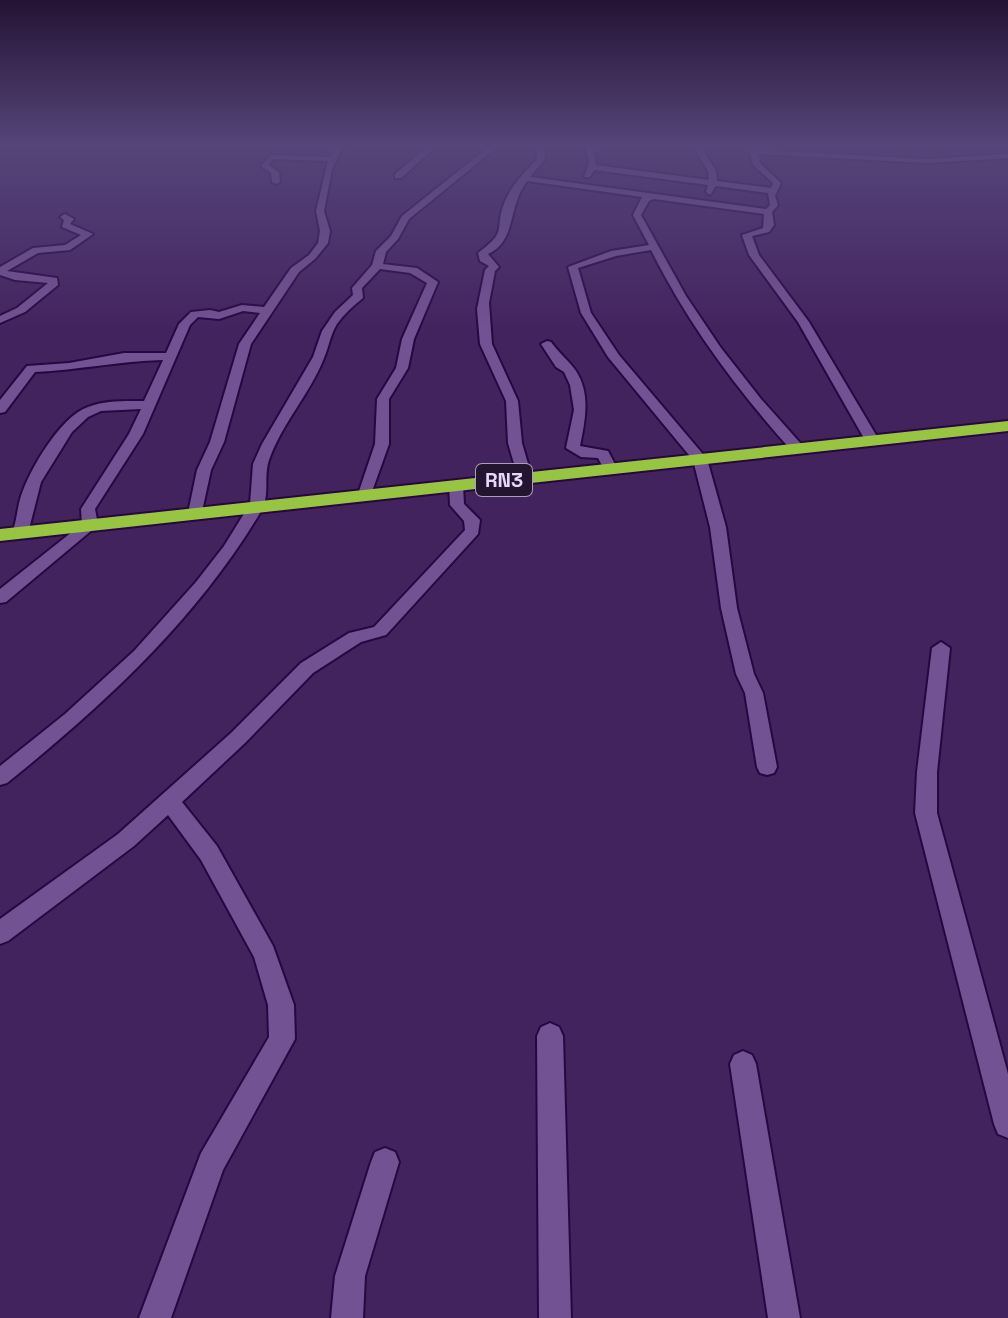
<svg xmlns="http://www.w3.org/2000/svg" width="1008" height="1318" font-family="'Space Grotesk',sans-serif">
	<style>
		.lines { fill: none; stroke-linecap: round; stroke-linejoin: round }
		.street-casing { stroke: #290642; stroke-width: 4 }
		.highway-casing { stroke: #290642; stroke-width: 4 }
		.street { fill: #725292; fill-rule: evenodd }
		.highway { fill: #97c441; fill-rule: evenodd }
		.labels { text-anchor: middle; stroke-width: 6; stroke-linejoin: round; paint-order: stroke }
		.shield { fill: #231530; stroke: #ac9cbd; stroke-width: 2 }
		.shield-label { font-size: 20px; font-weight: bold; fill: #e7d6fa }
	</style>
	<rect width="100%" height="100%" fill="#43235e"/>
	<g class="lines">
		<defs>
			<path id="street" d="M 336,145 L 344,145 L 332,169 L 324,211 L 330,231 L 328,243 L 315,259 L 299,272 L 251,344 L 224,442 L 211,470 L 201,516 L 196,518 L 188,513 L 197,470 L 210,442 L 239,344 L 260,313 L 243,311 L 219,319 L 198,317 L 190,325 L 143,434 L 95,509 L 98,525 L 6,602 L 0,603 L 0,589 L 82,524 L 81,509 L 129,434 L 141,409 L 101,411 L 88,417 L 72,432 L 41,482 L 28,533 L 25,536 L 15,536 L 12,533 C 17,521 17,508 21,496 C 30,469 60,417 88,407 C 106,400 126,401 144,401 L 163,360 C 120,361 78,370 35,372 L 5,412 L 0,413 L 0,400 L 27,366 L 69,363 L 124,353 L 166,353 L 179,324 L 191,312 L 210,310 L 219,312 L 242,305 L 264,307 L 291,268 L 309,255 L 318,243 L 320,231 L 316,211 L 328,161 L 273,159 L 269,165 L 279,172 L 280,182 L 276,184 L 272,182 L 271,173 L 261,166 L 271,155 L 330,157 Z
				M 429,145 L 438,145 L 401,178 L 395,178 L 395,174 Z
				M 491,145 L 500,145 L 409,219 L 398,239 L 386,252 L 383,264 L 417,268 L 438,282 L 414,339 L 408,368 L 389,399 L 389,444 L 370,497 L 365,498 L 358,494 L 375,444 L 377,399 L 396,368 L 402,339 L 427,283 L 410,273 L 380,269 L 362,288 L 363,298 C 353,306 344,314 337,324 C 330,335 329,347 324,358 C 310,394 282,423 269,460 C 263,478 271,496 260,513 C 196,620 104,705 7,783 L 0,785 L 0,766 L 65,714 L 134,651 L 196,582 L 224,546 L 250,504 L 253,464 L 262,444 L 313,357 L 322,331 L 335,312 L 353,295 L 352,288 L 372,265 L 376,251 L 391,236 L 402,216 Z
				M 536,145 L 544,145 L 545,159 L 530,177 L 766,209 L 770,205 L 768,193 L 716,186 L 710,195 L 706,192 L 708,185 L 594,170 L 590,177 L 584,177 L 589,163 L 585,145 L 593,145 L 596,165 L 709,180 L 708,171 L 692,145 L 700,145 L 716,171 L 717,181 L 771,188 L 773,183 L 753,165 L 748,145 L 756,145 L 757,150 L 927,159 L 1008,154 L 1008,158 L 927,163 L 758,154 L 761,164 L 781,183 L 775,196 L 778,205 L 772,212 L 774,225 L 769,232 L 752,236 L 759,255 L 809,322 L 879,440 L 877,443 L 867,443 L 865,440 L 798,322 L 749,255 L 742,235 L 763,228 L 764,214 L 654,199 L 649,201 L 641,215 L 686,296 L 721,348 L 761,399 L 802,445 L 802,451 L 792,451 C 737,390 688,324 651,250 L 616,256 L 578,268 L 591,313 L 619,355 L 707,459 L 726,527 L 737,608 L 754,674 L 763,693 L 777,767 L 774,773 L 767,775 L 760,773 L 757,767 L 745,693 L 736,674 L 721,608 L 710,527 L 693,460 L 608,357 L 581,313 L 568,267 L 611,251 L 649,245 L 633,215 L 642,197 L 527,181 C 507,207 517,241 488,254 L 499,267 L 495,271 L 489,303 L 492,344 L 518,401 L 522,443 L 529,467 L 520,482 L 510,482 L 508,479 L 515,467 L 508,443 L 506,401 L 480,344 L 477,309 L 485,270 L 489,266 L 480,261 L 478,253 C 511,229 492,230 506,199 C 514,182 525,172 537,159 Z
				M 65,214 L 74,219 L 70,224 L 93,234 L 70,250 L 38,253 L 7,271 L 57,278 L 58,285 L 25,312 L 0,323 L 0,316 L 17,308 L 48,283 L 15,280 L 0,275 L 0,267 L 33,248 L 65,245 L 81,235 L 62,227 L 64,220 L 60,217 Z
				M 547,341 L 551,342 C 558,352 570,362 576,371 C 591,394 585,421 580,446 L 608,451 L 617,468 L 615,471 L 605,471 L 598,458 L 581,457 L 566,448 L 574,410 L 570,385 L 564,372 L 556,367 L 541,344 Z
				M 456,481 L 463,485 L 464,504 L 480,520 L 478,534 L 386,635 L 361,642 L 313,673 L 245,743 L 182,802 L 217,846 L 273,946 L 294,1005 L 295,1039 L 223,1170 L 171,1318 L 139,1318 L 201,1153 L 269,1037 L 268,1005 L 254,957 L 201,860 L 168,815 L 134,846 L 8,941 L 0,944 L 0,919 L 118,834 L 231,733 L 301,663 L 349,633 L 374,627 L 465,530 L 464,521 L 450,505 L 449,485 Z
				M 941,642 L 950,648 L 937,772 L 937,813 L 1008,1074 L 1008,1138 L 998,1134 L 994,1124 L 915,813 L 917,772 L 932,648 Z
				M 550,1023 L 559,1027 L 563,1036 L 571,1318 L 539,1318 L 537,1036 L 541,1027 Z
				M 743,1051 L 752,1055 L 756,1064 L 800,1318 L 768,1318 L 730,1064 L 734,1055 Z
				M 385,1148 L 395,1152 L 399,1162 L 365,1276 L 363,1318 L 331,1318 L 335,1276 L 371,1162 L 375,1152 Z"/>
			<path id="highway" d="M 1008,421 L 1008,431 L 0,541 L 0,529 Z"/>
		</defs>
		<use href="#street" class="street-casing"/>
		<use href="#highway" class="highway-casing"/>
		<use href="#street" class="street"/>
		<use href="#highway" class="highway"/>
	</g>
	<linearGradient id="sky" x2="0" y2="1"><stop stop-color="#251334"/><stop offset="0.44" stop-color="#554579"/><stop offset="1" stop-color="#554579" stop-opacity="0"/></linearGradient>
	<rect width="1008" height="330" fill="url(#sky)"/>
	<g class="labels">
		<rect class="shield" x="476" y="464" width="56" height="32" rx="6"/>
		<g class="shield-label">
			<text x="504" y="487">RN3</text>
		</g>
	</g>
</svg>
